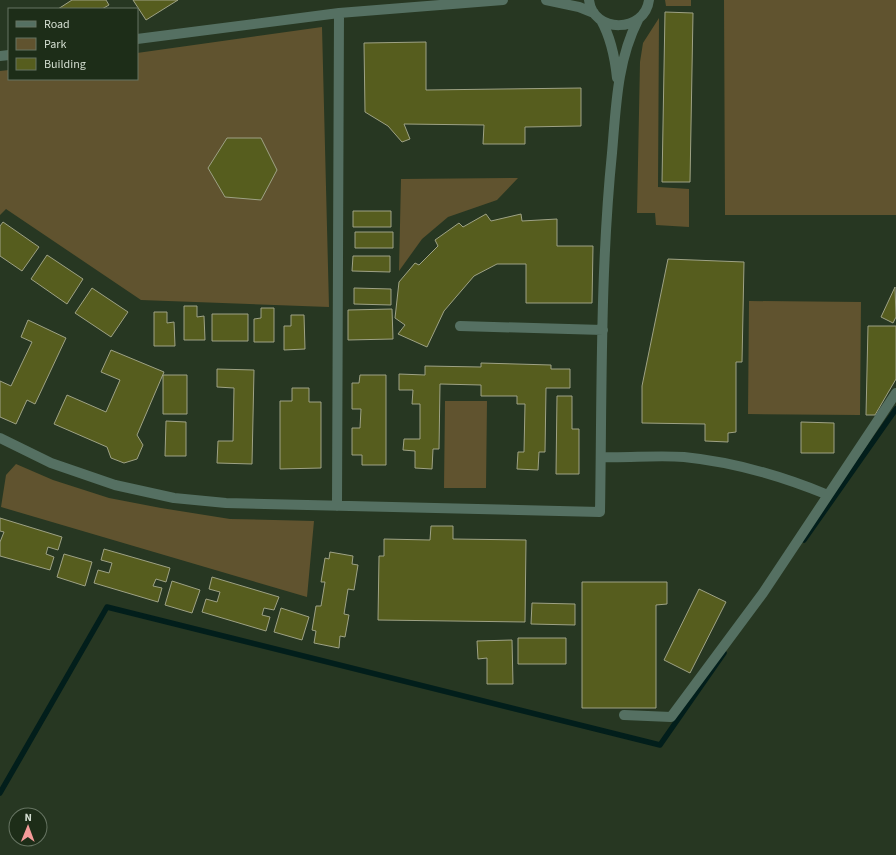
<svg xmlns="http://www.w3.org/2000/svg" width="896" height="855" font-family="'Source Sans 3',sans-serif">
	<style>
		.green { fill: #60532f }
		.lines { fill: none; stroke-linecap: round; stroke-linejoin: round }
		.stream { stroke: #021e1b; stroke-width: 5.5 }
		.building { fill: #565d1e; stroke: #9ea285 }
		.minor { stroke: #557062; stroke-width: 10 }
	</style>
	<rect width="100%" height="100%" fill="#273722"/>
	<path class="green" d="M 665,0 L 691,0 L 691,6 L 666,6 Z
		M 724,0 L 896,0 L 896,215 L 725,215 Z
		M 659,18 L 658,187 L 689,189 L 689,227 L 656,225 L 655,213 L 637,213 L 640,62 L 643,43 Z
		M 322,27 L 329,307 L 141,300 L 6,209 L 0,215 L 0,71 L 9,70 L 9,79 L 137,79 L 137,53 Z
		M 518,178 L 497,200 L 448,217 L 422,239 L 399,271 L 401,179 Z
		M 749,301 L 861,302 L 860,415 L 748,414 Z
		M 445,401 L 487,401 L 486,488 L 444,488 Z
		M 16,464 L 53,480 L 109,498 L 161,508 L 230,519 L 314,521 L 307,597 L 1,507 L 6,475 Z"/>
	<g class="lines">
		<path class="stream" d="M 804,540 L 896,409
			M 0,793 L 107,607 L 660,745 L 724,653"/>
	</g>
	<path class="building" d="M 72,0 L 106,0 L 109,5 L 102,9 L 58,9 Z
		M 133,0 L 178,0 L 146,20 Z
		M 665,12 L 693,13 L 690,182 L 662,182 Z
		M 426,42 L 426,90 L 581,88 L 581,126 L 525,127 L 525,144 L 483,144 L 484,125 L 404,124 L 410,139 L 402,142 L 388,126 L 365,112 L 364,43 Z
		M 227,138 L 261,138 L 277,170 L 261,200 L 225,197 L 208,168 Z
		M 353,211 L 391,211 L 391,227 L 353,227 Z
		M 486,214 L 491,221 L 521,214 L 522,221 L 557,219 L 557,246 L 593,246 L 592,303 L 526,303 L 526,264 L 497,264 L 474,276 L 444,311 L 427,347 L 398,334 L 405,325 L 395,318 L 399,282 L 415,263 L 419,265 L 438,246 L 435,240 L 459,223 L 463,227 Z
		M 3,222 L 39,247 L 22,271 L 0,256 L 0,226 Z
		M 355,232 L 393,232 L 393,248 L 355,248 Z
		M 47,255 L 83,279 L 67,304 L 31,279 Z
		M 353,256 L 390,256 L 390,272 L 352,271 Z
		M 668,259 L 744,262 L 742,362 L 736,362 L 736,432 L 728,433 L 728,442 L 705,441 L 705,424 L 642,423 L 642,386 Z
		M 895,287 L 896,317 L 893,323 L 881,317 Z
		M 92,288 L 128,312 L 111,337 L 75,313 Z
		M 354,288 L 391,289 L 391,305 L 354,304 Z
		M 184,306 L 197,306 L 197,317 L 204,316 L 205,340 L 184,340 Z
		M 261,308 L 274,308 L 274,342 L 254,342 L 254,319 L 261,318 Z
		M 392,309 L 393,339 L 348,340 L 348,310 Z
		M 154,312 L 167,312 L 167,323 L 174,322 L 175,346 L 154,346 Z
		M 212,314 L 248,314 L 248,341 L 212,341 Z
		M 291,315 L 304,315 L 305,349 L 284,350 L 284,326 L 291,326 Z
		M 28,320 L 66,338 L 35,404 L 27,400 L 16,424 L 0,417 L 0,381 L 11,386 L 32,342 L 21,337 Z
		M 868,326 L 896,326 L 896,379 L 875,415 L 866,415 Z
		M 111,350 L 164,372 L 137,435 L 143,445 L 137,459 L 124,463 L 111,458 L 107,447 L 54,424 L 67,395 L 106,412 L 120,380 L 101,372 Z
		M 481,363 L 551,365 L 551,369 L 570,369 L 570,388 L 546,388 L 545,452 L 539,452 L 538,470 L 517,469 L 518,452 L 524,452 L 525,404 L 517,404 L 517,396 L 481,396 L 481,385 L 440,384 L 439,449 L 433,449 L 432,469 L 415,468 L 415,451 L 403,450 L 404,439 L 420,439 L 420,404 L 412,404 L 413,390 L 399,390 L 399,374 L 425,375 L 425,366 L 481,367 Z
		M 217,369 L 254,370 L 252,464 L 217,463 L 218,441 L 233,441 L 234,388 L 217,387 Z
		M 163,375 L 187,375 L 187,414 L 163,414 Z
		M 360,375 L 386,375 L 386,465 L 362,465 L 362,455 L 352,455 L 352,428 L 360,428 L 361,409 L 352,409 L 352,383 L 359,383 Z
		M 292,388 L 309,388 L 309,402 L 321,402 L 321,468 L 280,469 L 280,401 L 292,401 Z
		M 557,396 L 572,396 L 572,429 L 579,429 L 579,474 L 556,474 Z
		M 166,421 L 186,422 L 186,456 L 165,456 Z
		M 801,422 L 834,423 L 834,453 L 801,453 Z
		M 0,518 L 62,537 L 58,550 L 48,547 L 46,554 L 54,557 L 50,570 L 0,556 L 0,542 L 4,532 L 0,531 Z
		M 431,526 L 453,526 L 453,539 L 526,540 L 525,622 L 378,620 L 379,556 L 384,556 L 384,539 L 430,540 Z
		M 104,549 L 170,568 L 166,582 L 156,579 L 153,586 L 162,588 L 158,602 L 94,583 L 98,570 L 109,573 L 112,563 L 101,560 Z
		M 330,552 L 353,556 L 352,564 L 358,565 L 354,590 L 348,589 L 344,614 L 349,615 L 345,637 L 340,636 L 339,648 L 314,643 L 316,631 L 312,630 L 316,606 L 321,606 L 325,582 L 321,582 L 325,558 L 329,559 Z
		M 64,554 L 92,562 L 85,586 L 57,577 Z
		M 212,577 L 279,597 L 274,610 L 264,608 L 262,615 L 270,617 L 266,631 L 202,612 L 206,599 L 217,602 L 220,592 L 209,589 Z
		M 172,581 L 200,590 L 192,613 L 165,605 Z
		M 582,582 L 667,582 L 667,604 L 656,605 L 656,708 L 582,708 Z
		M 699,589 L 726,602 L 690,673 L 664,660 Z
		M 532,603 L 575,604 L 575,625 L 531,624 Z
		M 281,608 L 309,617 L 302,640 L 274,632 Z
		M 518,638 L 566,638 L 566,664 L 518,664 Z
		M 512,640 L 513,684 L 487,684 L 487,658 L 478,659 L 477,641 Z"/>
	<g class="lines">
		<path class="minor" d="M 546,0 L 579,7 L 594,13
			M 589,0 C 593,34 645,33 649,0
			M 601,20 C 611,38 615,58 617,78
			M 137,39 L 339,13 L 503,0
			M 0,56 L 9,55
			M 460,326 L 603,330
			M 0,438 L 51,463 L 115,485 L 174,498 L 226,503 L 600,512 C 602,392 600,272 612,153 C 616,107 617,61 638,20
			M 601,457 C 628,458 657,455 684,457 C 734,462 782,476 828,495
			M 337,506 L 339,13
			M 624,715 L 671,717 L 763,593 L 896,393"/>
	</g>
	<rect x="8" y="8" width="130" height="72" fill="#1d2d18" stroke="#667462"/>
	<rect x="16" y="21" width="20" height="6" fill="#557062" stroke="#667462"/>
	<text x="44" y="28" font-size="12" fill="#d4ded1">Road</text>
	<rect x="16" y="38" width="20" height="12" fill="#60532f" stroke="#667462"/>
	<text x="44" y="48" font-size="12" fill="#d4ded1">Park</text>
	<rect x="16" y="58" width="20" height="12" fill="#565d1e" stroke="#667462"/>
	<text x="44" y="68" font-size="12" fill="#d4ded1">Building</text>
	<g transform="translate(28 827) rotate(1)"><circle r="19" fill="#1d2d18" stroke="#667462"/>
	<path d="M0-3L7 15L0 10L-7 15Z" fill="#f59b99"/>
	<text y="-6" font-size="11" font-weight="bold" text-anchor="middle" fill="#d4ded1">N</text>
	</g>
</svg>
